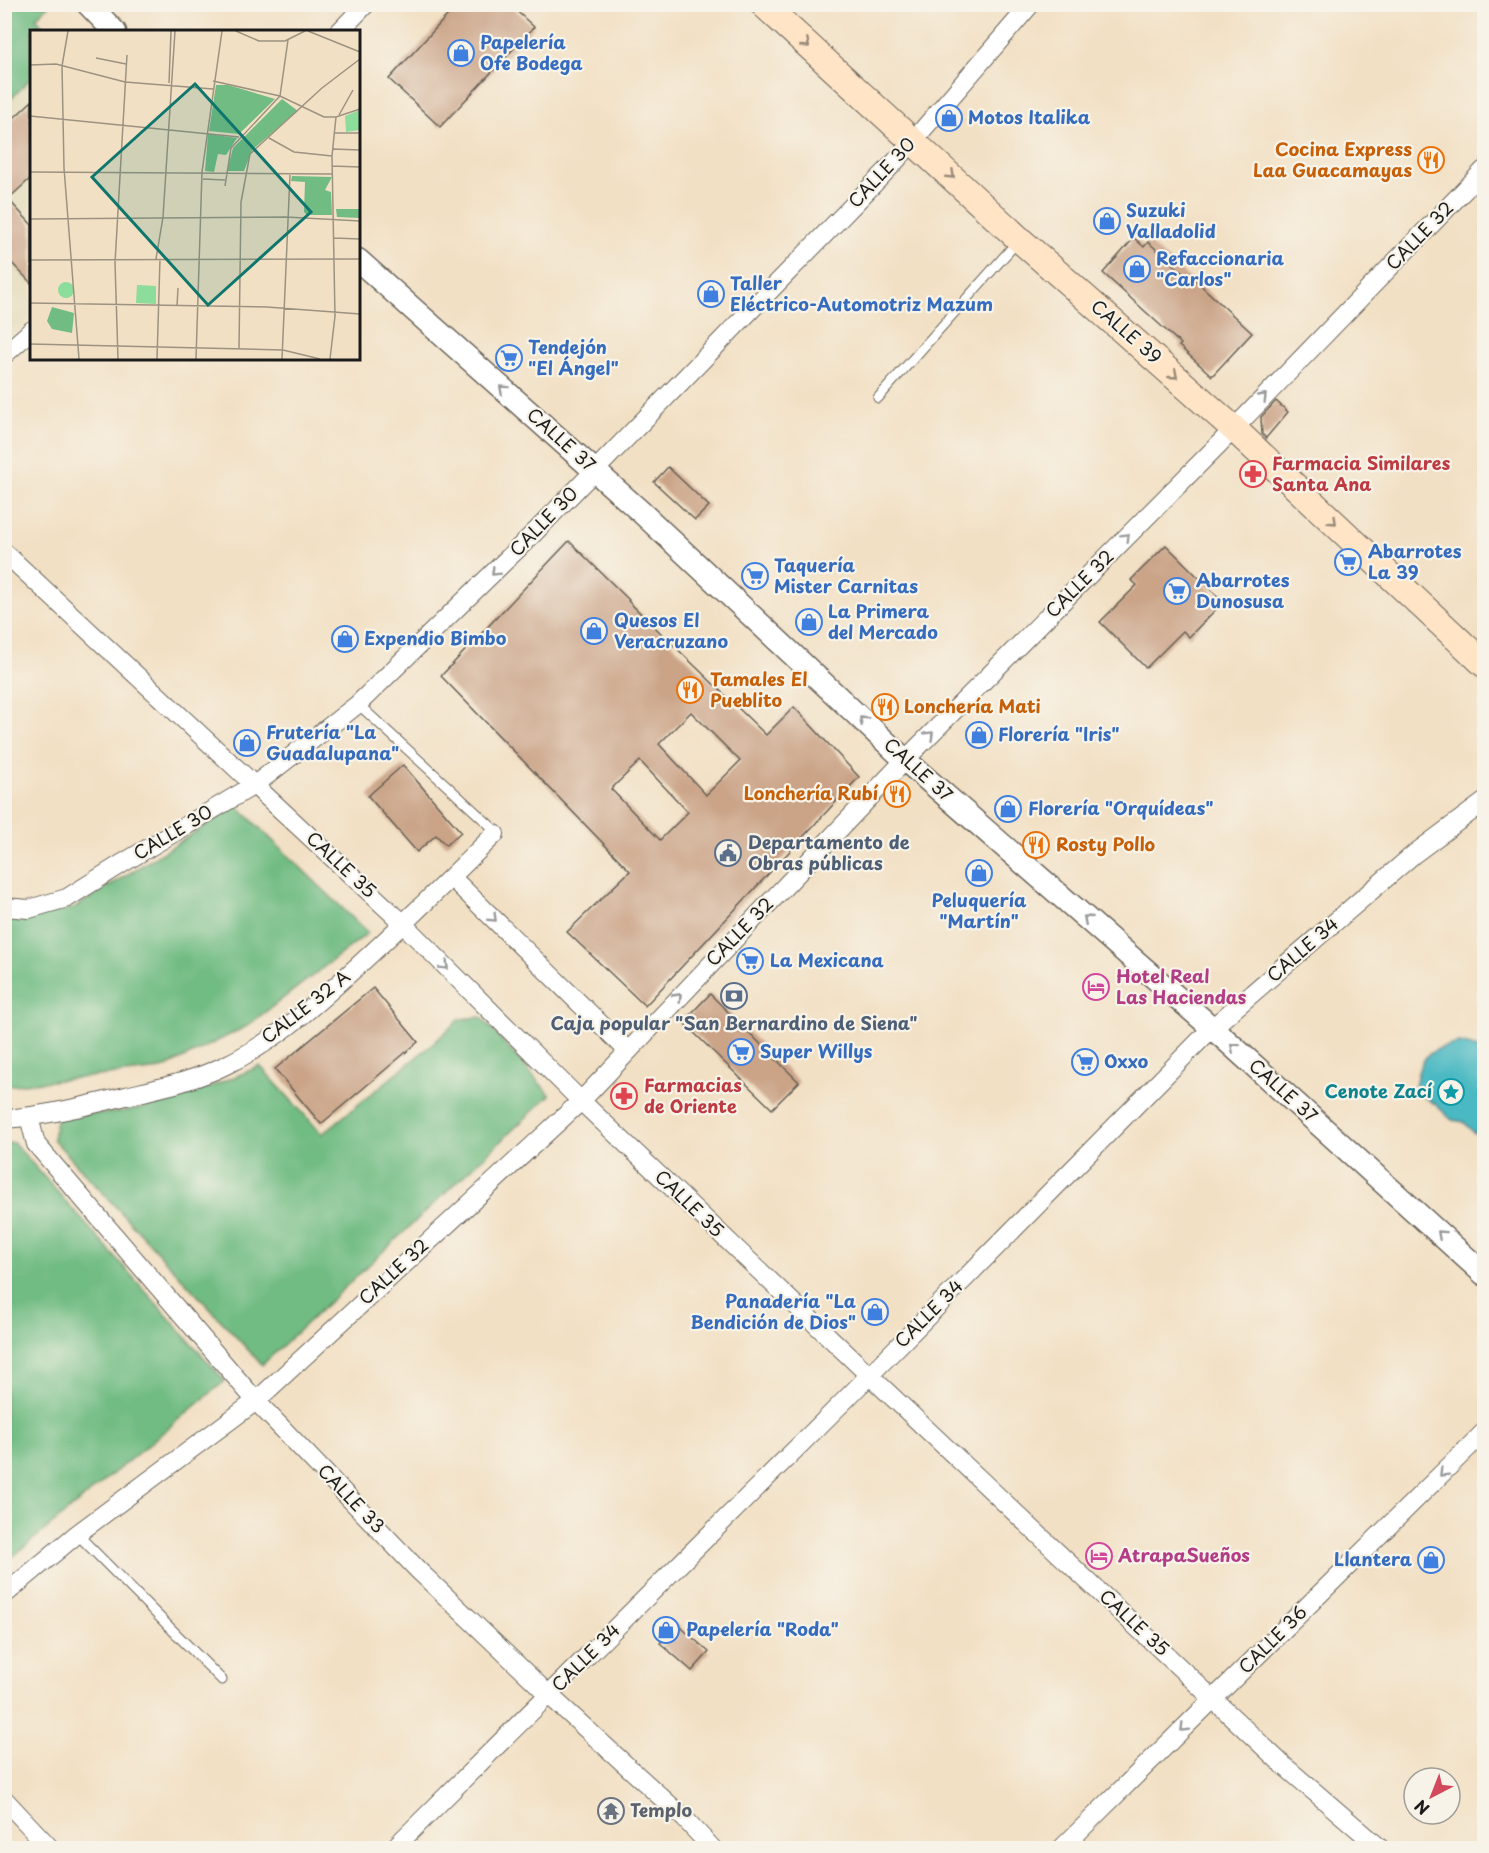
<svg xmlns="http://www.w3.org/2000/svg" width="1489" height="1853" font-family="'Playpen Sans',sans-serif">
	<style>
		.built { fill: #e3dbba }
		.forest { fill: #71bc83; stroke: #466c50; stroke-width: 1.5 }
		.water { fill: #4bb9c3; stroke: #346a70; stroke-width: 1.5 }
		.building { fill: #cba488; fill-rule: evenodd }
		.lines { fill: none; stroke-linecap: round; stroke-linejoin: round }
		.service-casing { stroke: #676157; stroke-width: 11 }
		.minor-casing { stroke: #676157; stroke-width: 20 }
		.tertiary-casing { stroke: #676157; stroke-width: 25 }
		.secondary-casing { stroke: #676157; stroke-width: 28 }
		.service { stroke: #fff; stroke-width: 9 }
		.minor { stroke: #fff; stroke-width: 18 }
		.tertiary { stroke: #fff; stroke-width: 22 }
		.secondary { stroke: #ffe4c6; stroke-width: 26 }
		.oneway { stroke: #998a7a }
		.oneway2 { stroke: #999 }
		.labels { text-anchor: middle; stroke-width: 4.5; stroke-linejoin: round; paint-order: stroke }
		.shop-label { font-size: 18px; font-weight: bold; fill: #366cbe; stroke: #f7f3e8; text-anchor: start }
		.food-label { font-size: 18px; font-weight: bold; fill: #c56008; stroke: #f7f3e8; text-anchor: start }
		.street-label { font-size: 18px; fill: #1c1c1c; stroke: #f7f3e8 }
		.health-label { font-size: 18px; font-weight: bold; fill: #be3a42; stroke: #f7f3e8; text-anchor: start }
		.service-label { font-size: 18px; font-weight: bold; fill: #4e5e75; stroke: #f7f3e8; text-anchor: start }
		.hotel-label { font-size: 18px; font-weight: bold; fill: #b23c85; stroke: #f7f3e8; text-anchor: start }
		.culture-label { font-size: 18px; font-weight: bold; fill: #0d838f; stroke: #f7f3e8; text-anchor: end }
		.worship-label { font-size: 18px; font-weight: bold; fill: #5b616d; stroke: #f7f3e8; text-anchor: start }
		.inset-road { fill: none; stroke: #9c9281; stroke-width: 1.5 }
		.view { fill: #0f766e; fill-opacity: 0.15; stroke: #0f766e; stroke-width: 3 }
		.inset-edge { fill: none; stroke: #1c1c1c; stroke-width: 3 }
	</style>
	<rect width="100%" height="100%" fill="#f7f3e8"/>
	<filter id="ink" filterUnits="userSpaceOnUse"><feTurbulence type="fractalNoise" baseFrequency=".0167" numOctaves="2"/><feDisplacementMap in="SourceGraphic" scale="12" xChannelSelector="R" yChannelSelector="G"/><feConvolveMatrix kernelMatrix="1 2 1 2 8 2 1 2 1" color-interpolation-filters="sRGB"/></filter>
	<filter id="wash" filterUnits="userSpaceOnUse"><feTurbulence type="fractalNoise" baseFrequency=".008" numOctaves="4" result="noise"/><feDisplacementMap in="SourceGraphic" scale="24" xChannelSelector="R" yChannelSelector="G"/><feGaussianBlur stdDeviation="1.35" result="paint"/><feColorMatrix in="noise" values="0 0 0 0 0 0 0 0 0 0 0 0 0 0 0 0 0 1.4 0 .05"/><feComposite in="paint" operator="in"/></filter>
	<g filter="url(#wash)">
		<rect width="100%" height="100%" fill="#f2e0c4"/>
		<path class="built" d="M 31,78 L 31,317 L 5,344 L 4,105 Z"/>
		<path class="forest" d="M 5,4 L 49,5 L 36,18 L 43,26 L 38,31 L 32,32 L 31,78 L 5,105 Z
			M 237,806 L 368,933 L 247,1026 L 162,1069 L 5,1086 L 5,916 L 25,918 L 74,908 Z
			M 481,1017 L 550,1095 L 262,1365 L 53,1139 L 56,1119 C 78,1112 102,1115 125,1111 C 173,1103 216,1085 260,1066 L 322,1134 L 430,1046 L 460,1019 Z
			M 4,1143 L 14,1143 L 225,1381 L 5,1563 Z"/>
		<path class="water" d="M 1460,1043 L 1478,1048 L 1484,1052 L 1484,1138 L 1473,1132 L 1464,1122 L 1452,1120 L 1435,1104 L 1421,1095 L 1415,1088 C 1419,1056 1429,1049 1460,1043 Z"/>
		<g id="blocks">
			<path class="building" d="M 458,4 L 509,4 L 534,27 L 440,127 L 389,79 Z
				M 32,101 L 32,177 L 8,199 L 32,225 L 32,284 L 4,255 L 4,127 Z
				M 1134,238 L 1144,247 L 1148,242 L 1192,281 L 1194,279 L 1252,333 L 1212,376 L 1179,346 L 1181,344 L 1103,273 Z
				M 1276,401 L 1288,412 L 1266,438 L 1262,434 L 1261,417 Z
				M 668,467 L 709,506 L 695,520 L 654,482 Z
				M 569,541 L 629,600 L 628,601 L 766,735 L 794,707 L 859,777 L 645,1006 L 567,932 L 630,871 L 441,676 ZM 691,712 L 740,761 L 706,795 L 659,744 ZM 640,761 L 688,812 L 660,840 L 611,789 Z
				M 1166,545 L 1223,602 L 1189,637 L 1183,631 L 1146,668 L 1100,622 L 1137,585 L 1131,580 Z
				M 403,765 L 461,832 L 446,845 L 436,835 L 417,852 L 368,796 Z
				M 373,988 L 418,1042 L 321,1124 L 275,1069 Z
				M 710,994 L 799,1082 L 772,1109 L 683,1022 Z
				M 677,1624 L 709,1652 L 692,1671 L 660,1643 Z"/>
		</g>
	</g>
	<g filter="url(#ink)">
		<use href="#blocks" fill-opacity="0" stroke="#676157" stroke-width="1.5"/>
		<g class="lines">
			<defs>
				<path id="service" d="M 878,398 L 1018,241
					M 358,704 L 496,831 L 495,834
					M 77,1534 L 222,1680"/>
				<path id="minor" d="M 339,32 L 366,4
					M 4,355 L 32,330
					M 4,552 L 395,916 L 581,1101 L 869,1375 L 1282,1764 L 1380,1848
					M 451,877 L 628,1051
					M 4,907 L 29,909 L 67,898 L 123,863 L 256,784 L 358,704 L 535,532 L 894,163 L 1031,4
					M 29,1117 L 36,1144 L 256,1401 L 418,1570 L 549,1695 L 684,1818 L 712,1848
					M 4,1119 C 45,1116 86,1106 126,1096 C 159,1088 194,1081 226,1065 C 272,1043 312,1008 350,973 C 400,928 447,881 495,834
					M 4,1595 L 77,1534 L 256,1401 L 581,1101 L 905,760 L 1218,445 L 1484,170
					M 4,1799 L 50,1848
					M 394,1848 L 847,1398 L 1212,1028 L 1414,854 L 1484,802
					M 1062,1848 L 1484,1432"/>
				<path id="tertiary" d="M 88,4 L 115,32
					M 358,260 L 641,512 L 905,760 L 1227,1041 L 1484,1274"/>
				<path id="secondary" d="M 763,4 L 1019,239 L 1233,428 L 1484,664"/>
			</defs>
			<use href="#service" class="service-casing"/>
			<use href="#minor" class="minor-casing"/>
			<use href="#tertiary" class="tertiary-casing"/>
			<use href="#secondary" class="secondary-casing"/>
			<use href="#service" class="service"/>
			<use href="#minor" class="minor"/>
			<use href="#tertiary" class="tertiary"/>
			<use href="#secondary" class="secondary"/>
		</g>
		<defs><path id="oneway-chevron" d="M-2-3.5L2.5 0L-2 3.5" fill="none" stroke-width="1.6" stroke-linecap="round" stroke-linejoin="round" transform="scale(1.5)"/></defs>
		<g class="oneway">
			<use href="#oneway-chevron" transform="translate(806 44) rotate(42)"/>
			<use href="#oneway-chevron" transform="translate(951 175) rotate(43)"/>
			<use href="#oneway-chevron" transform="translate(1174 375) rotate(41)"/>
			<use href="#oneway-chevron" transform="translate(1333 521) rotate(43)"/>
		</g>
		<g class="oneway2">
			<use href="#oneway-chevron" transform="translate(503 389) rotate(-138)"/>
			<use href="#oneway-chevron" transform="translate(1263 397) rotate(-46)"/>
			<use href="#oneway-chevron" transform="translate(1126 537) rotate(-45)"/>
			<use href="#oneway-chevron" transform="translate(495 572) rotate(135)"/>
			<use href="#oneway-chevron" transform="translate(863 720) rotate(-137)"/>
			<use href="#oneway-chevron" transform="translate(930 735) rotate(-45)"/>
			<use href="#oneway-chevron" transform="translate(493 918) rotate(44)"/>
			<use href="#oneway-chevron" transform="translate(1087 919) rotate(-139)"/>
			<use href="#oneway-chevron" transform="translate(445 966) rotate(45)"/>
			<use href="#oneway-chevron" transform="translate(678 997) rotate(-46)"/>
			<use href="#oneway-chevron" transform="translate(1234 1047) rotate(-138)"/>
			<use href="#oneway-chevron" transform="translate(1441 1234) rotate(-138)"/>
			<use href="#oneway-chevron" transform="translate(1443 1473) rotate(135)"/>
			<use href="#oneway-chevron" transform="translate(1184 1728) rotate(135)"/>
		</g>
	</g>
	<defs>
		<symbol id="shop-ring" viewBox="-11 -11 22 22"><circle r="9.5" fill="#f7f3e8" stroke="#3f7fe0" stroke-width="1.5"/><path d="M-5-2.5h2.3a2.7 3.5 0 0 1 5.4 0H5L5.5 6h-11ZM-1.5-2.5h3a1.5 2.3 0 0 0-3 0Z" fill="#3f7fe0"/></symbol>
		<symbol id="restaurant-ring" viewBox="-11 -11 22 22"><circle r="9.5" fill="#f7f3e8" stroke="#e8710a" stroke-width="1.5"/><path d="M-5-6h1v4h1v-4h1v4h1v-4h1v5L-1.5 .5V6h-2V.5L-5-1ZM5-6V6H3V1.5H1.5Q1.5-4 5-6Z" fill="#e8710a"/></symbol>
		<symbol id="supermarket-ring" viewBox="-11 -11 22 22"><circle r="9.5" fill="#f7f3e8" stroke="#3f7fe0" stroke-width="1.5"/><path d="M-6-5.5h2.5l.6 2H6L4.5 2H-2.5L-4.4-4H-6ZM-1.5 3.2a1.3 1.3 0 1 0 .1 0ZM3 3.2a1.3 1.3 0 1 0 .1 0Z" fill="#3f7fe0"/></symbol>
		<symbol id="pharmacy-ring" viewBox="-11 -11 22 22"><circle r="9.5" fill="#f7f3e8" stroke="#e0444e" stroke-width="1.5"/><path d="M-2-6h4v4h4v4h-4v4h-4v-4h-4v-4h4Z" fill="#e0444e"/></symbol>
		<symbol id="civic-ring" viewBox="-11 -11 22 22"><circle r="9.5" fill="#f7f3e8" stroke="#5c6f8a" stroke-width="1.5"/><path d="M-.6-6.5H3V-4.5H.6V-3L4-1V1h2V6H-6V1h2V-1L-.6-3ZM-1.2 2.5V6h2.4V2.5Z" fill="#5c6f8a"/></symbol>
		<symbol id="hotel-ring" viewBox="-11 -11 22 22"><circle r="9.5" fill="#f7f3e8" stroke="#d1479c" stroke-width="1.5"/><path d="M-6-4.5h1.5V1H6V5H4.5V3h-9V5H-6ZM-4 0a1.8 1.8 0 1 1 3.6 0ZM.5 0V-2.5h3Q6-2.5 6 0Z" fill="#d1479c"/></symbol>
		<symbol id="bank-ring" viewBox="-11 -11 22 22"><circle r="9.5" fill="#f7f3e8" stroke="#5c6f8a" stroke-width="1.5"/><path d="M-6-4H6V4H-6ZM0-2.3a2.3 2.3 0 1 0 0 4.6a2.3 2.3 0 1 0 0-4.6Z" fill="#5c6f8a"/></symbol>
		<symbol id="sight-ring" viewBox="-11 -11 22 22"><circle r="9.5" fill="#f7f3e8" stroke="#0f9aa8" stroke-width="1.5"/><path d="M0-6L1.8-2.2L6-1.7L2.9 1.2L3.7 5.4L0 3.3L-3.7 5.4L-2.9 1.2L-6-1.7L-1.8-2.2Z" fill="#0f9aa8"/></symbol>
		<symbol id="temple-ring" viewBox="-11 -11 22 22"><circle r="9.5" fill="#f7f3e8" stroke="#6b7280" stroke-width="1.5"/><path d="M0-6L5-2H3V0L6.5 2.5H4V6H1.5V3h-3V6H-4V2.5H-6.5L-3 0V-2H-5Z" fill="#6b7280"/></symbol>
	</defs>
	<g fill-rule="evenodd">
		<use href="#shop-ring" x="446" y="38" width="30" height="30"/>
		<use href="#shop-ring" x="934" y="103" width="30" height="30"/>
		<use href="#restaurant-ring" x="1416" y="145" width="30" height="30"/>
		<use href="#shop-ring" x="1092" y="206" width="30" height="30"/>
		<use href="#shop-ring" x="1122" y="254" width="30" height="30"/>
		<use href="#shop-ring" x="696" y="279" width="30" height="30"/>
		<use href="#supermarket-ring" x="494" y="343" width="30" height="30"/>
		<use href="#pharmacy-ring" x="1238" y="459" width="30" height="30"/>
		<use href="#supermarket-ring" x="1333" y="547" width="30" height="30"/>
		<use href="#supermarket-ring" x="740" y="561" width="30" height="30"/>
		<use href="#supermarket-ring" x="1162" y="576" width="30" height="30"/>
		<use href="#shop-ring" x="794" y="607" width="30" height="30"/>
		<use href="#shop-ring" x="579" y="616" width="30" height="30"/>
		<use href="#shop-ring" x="330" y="624" width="30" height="30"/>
		<use href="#restaurant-ring" x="675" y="675" width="30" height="30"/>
		<use href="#restaurant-ring" x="870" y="692" width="30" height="30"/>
		<use href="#shop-ring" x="964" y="720" width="30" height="30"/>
		<use href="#shop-ring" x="232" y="728" width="30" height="30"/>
		<use href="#restaurant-ring" x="882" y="779" width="30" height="30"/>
		<use href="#shop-ring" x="993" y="794" width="30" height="30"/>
		<use href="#restaurant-ring" x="1021" y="830" width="30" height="30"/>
		<use href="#civic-ring" x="713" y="838" width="30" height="30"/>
		<use href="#shop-ring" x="964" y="858" width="30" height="30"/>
		<use href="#supermarket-ring" x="735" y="946" width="30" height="30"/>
		<use href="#hotel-ring" x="1081" y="972" width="30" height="30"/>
		<use href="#bank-ring" x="719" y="981" width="30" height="30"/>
		<use href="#supermarket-ring" x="726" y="1037" width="30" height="30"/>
		<use href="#supermarket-ring" x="1070" y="1047" width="30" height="30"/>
		<use href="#sight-ring" x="1436" y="1077" width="30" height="30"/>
		<use href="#pharmacy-ring" x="609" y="1081" width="30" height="30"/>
		<use href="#shop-ring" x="860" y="1297" width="30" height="30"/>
		<use href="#hotel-ring" x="1084" y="1541" width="30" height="30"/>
		<use href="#shop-ring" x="1416" y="1545" width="30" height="30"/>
		<use href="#shop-ring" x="651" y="1615" width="30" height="30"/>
		<use href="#temple-ring" x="596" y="1796" width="30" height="30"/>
	</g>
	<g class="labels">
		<g class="shop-label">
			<text x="480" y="49">Papelería<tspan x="480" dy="21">Ofe Bodega</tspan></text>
			<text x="968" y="124">Motos Italika</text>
			<text x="1126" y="217">Suzuki<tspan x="1126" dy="21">Valladolid</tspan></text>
			<text x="1156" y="265">Refaccionaria<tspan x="1156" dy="21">"Carlos"</tspan></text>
			<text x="730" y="290">Taller<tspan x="730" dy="21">Eléctrico-Automotriz Mazum</tspan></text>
			<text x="528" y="354">Tendejón<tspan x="528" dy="21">"El Ángel"</tspan></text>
			<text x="1368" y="558">Abarrotes<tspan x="1368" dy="21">La 39</tspan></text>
			<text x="774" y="572">Taquería<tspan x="774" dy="21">Mister Carnitas</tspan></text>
			<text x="1196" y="587">Abarrotes<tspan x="1196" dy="21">Dunosusa</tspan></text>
			<text x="828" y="618">La Primera<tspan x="828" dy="21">del Mercado</tspan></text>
			<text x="614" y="627">Quesos El<tspan x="614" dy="21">Veracruzano</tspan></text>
			<text x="364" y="645">Expendio Bimbo</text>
			<text x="266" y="739">Frutería "La<tspan x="266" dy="21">Guadalupana"</tspan></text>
			<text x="998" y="741">Florería "Iris"</text>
			<text x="1028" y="815">Florería "Orquídeas"</text>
			<text x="979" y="907" text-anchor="middle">Peluquería<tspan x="979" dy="21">"Martín"</tspan></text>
			<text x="770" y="967">La Mexicana</text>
			<text x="760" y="1058">Super Willys</text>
			<text x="1104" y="1068">Oxxo</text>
			<text x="856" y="1308" text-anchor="end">Panadería "La<tspan x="856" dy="21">Bendición de Dios"</tspan></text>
			<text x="1412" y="1566" text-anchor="end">Llantera</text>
			<text x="686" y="1636">Papelería "Roda"</text>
		</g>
		<g class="food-label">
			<text x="1412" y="156" text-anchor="end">Cocina Express<tspan x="1412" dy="21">Laa Guacamayas</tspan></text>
			<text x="710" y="686">Tamales El<tspan x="710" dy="21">Pueblito</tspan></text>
			<text x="904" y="713">Lonchería Mati</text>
			<text x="878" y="800" text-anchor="end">Lonchería Rubí</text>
			<text x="1056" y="851">Rosty Pollo</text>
		</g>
		<g class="street-label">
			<text transform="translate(882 173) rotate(-47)" y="6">CALLE 30</text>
			<text transform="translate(1420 236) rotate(-46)" y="6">CALLE 32</text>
			<text transform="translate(1126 332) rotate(41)" y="6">CALLE 39</text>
			<text transform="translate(561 440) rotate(42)" y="6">CALLE 37</text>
			<text transform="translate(544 522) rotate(-46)" y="6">CALLE 30</text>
			<text transform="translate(1080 584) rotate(-45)" y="6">CALLE 32</text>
			<text transform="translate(918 770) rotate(42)" y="6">CALLE 37</text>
			<text transform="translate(173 833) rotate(-31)" y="6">CALLE 30</text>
			<text transform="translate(341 865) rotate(43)" y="6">CALLE 35</text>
			<text transform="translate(740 932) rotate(-46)" y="6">CALLE 32</text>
			<text transform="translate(1303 950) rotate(-41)" y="6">CALLE 34</text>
			<text transform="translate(306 1007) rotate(-38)" y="6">CALLE 32 A</text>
			<text transform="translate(1283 1091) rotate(42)" y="6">CALLE 37</text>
			<text transform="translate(689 1204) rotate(44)" y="6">CALLE 35</text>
			<text transform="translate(394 1272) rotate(-43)" y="6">CALLE 32</text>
			<text transform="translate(929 1314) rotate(-45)" y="6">CALLE 34</text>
			<text transform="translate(351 1499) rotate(46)" y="6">CALLE 33</text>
			<text transform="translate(1134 1623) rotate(43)" y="6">CALLE 35</text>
			<text transform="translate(1273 1640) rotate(-45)" y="6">CALLE 36</text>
			<text transform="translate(586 1658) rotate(-45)" y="6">CALLE 34</text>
		</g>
		<g class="health-label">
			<text x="1272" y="470">Farmacia Similares<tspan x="1272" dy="21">Santa Ana</tspan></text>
			<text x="644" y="1092">Farmacias<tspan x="644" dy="21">de Oriente</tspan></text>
		</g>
		<g class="service-label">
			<text x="748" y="849">Departamento de<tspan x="748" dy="21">Obras públicas</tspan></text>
			<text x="734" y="1030" text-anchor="middle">Caja popular "San Bernardino de Siena"</text>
		</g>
		<g class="hotel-label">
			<text x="1116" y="983">Hotel Real<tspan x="1116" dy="21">Las Haciendas</tspan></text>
			<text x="1118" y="1562">AtrapaSueños</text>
		</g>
		<g class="culture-label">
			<text x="1432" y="1098">Cenote Zací</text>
		</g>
		<g class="worship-label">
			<text x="630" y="1817">Templo</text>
		</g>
	</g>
	<g transform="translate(30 30)">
		<rect width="330" height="330" fill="#f2e0c4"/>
		<path d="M 330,80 L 330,100 L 316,102 L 315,86 ZM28 260a8 8 0 1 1 16 0a8 8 0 1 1-16 0ZM 107,255 L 126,256 L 126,274 L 106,273 Z" fill="#8cdc9b"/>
		<path d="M 186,55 L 198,55 L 245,69 L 209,104 L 179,101 ZM 252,69 L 268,81 L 222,120 L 214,141 L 197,141 L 203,118 ZM 178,104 L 207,108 L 196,125 L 188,124 L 184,142 L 175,141 ZM 262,146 L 302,147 L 295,160 L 301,162 L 302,185 L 277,185 L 274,182 L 275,152 L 261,151 ZM 306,179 L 330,179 L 330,188 L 307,187 ZM 22,277 L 44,283 L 42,303 L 22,299 L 17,291 Z" fill="#71bc83"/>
		<path class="inset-road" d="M 38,1 L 32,36 L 34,138 L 49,329M 206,1 L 229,11 L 255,11 L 275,1M 278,1 L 330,22M 66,28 L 96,34M 0,35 L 26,34 L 95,52 L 183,59M 183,51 L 250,66 L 294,87 L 306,87 L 330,79M 139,53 L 141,1M 309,85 L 323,60M 0,86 L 209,107M 305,103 L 330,103M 239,108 L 264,122 L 302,126M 302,119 L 330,120M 302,136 L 330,137M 0,142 L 303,144M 173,149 L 195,150M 195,156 L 201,118 L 250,66 L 258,10M 0,189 L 256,187 L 330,191M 304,208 L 330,209M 126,229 L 133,187 L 145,1M 0,230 L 330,229M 0,273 L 237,277 L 330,284M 147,276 L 148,258M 0,314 L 253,320 L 290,329M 209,318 L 211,172 L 220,124 L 292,58 L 330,29M 88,329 L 85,233 L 97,25M 127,329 L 130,229M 166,329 L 172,142 L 192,1M 252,329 L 260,145M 300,329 L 305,286 L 302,126 L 306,87"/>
		<path class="view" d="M 165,54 L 281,182 L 178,275 L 62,147 Z"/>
		<rect width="330" height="330" class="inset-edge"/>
	</g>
	<rect width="1489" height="1853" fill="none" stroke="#f7f3e8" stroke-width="24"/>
	<g transform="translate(1432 1796) rotate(222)"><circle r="28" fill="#f7f3e8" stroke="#9f9d96" stroke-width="1.5"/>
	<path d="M0-4.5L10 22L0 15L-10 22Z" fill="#d1495b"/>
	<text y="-9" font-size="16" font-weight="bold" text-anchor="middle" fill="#1c1c1c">N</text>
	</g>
</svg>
